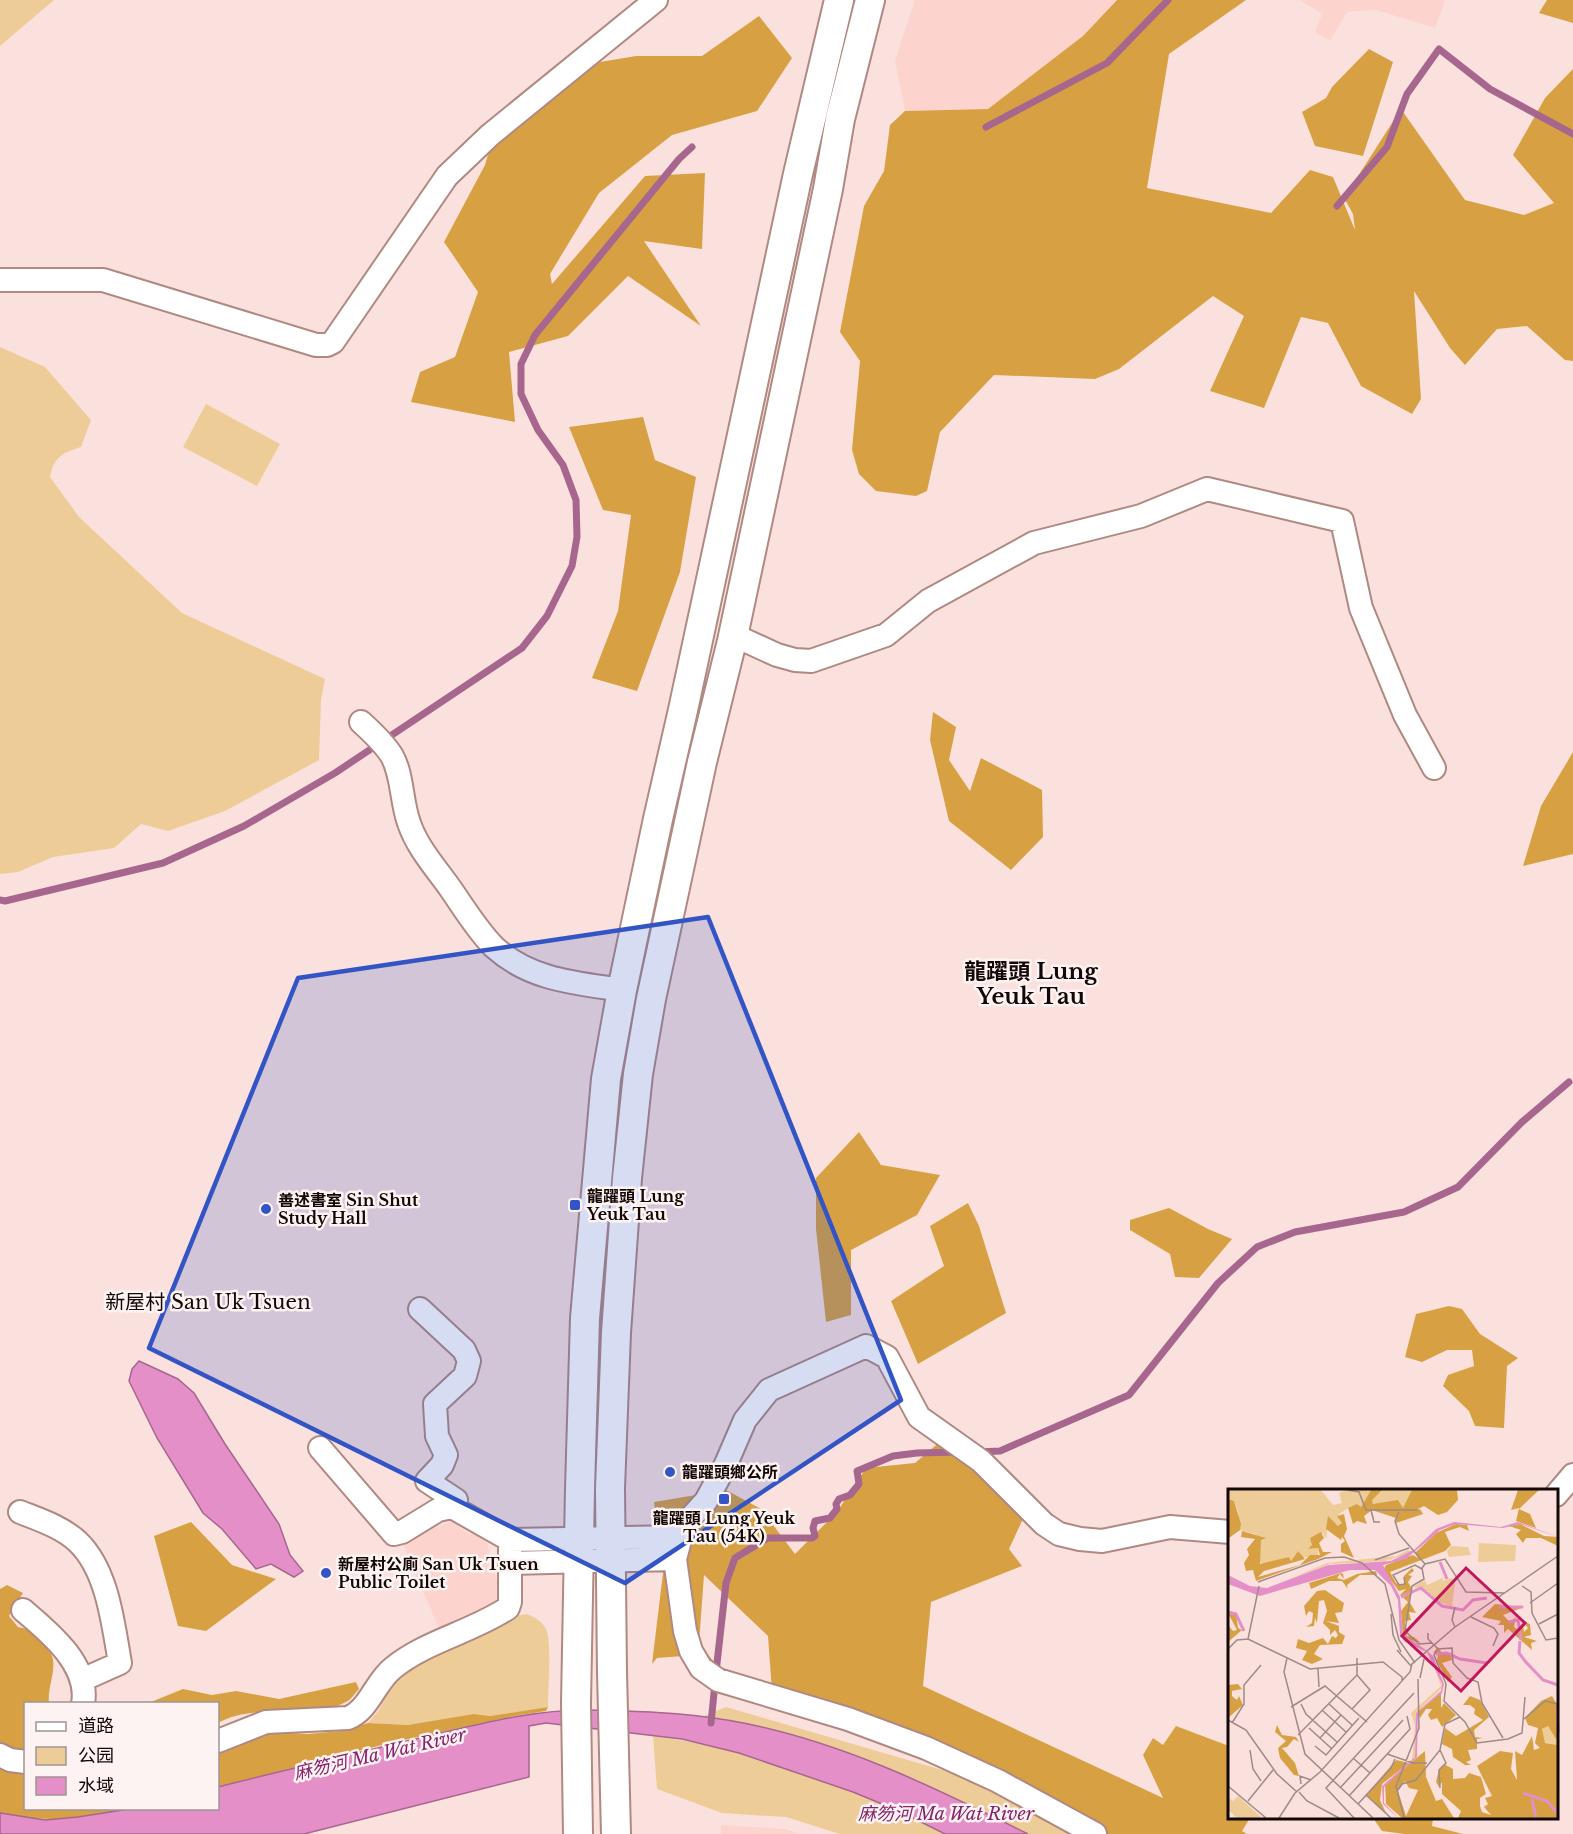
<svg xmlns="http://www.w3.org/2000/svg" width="1573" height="1834" font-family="'Libre Baskerville','Noto Sans SC',serif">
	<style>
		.built { fill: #fcd4cd }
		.green { fill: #eecc97 }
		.forest { fill: #d7a143 }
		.water { fill: #e58fc9; stroke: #a6668e; stroke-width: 1.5 }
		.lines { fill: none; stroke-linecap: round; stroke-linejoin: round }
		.stream { stroke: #a6668e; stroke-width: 7 }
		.minor-casing { stroke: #af8982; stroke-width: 26 }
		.major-casing { stroke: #af8982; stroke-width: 32 }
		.minor { stroke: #fff; stroke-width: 22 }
		.major { stroke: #fff; stroke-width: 28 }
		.marked { fill: #3354c5; fill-opacity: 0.2; stroke: #3354c5; stroke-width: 4.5; stroke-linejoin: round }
		.poi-dot { fill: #3354c5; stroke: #fcf3f2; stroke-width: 2 }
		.labels { text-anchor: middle; stroke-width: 5; stroke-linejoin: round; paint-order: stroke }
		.poi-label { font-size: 16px; font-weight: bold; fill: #140806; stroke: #fcf3f2; text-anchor: start }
		.water-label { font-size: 18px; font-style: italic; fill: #88246e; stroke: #fcf3f2 }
		.quarter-label { font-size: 20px; fill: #140806; stroke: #fcf3f2 }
		.district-label { font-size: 22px; font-weight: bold; fill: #140806; stroke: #fcf3f2 }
		.inset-river { fill: none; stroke: #e58fc9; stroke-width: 3 }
		.inset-road { fill: none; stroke: #9f8a87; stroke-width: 1.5 }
		.view { fill: #c2185b; fill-opacity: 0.15; stroke: #c2185b; stroke-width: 3 }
		.inset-edge { fill: none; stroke: #140806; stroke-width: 3 }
	</style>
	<rect width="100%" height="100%" fill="#fbe1dd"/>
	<path class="built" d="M 915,0 L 1117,0 L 1074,45 L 988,109 L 905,111 L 895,61 Z
		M 1300,0 L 1445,0 L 1435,28 L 1376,10 L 1347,12 L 1330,41 L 1315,32 L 1322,14 Z
		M 451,1521 L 469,1534 L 484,1530 L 501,1597 L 494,1605 L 441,1633 L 402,1542 Z
		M 721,1825 L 785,1829 L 801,1834 L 721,1834 Z"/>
	<path class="green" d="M 0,0 L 54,0 L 0,46 Z
		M 0,347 L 45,367 L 91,420 L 81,447 C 62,453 54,457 50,477 L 79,517 L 182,613 L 325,679 L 321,700 L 319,760 L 225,811 L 168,831 L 141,824 L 114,848 L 53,857 L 18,872 L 0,874 Z
		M 206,404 L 280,444 L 257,486 L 183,447 Z
		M 527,1614 C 534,1617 542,1621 546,1629 C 552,1641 548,1691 548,1707 L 490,1716 L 474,1714 L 437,1722 L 408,1725 L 368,1723 L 379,1710 L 390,1685 L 410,1667 L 515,1616 Z
		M 726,1707 L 956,1774 L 1075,1834 L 1028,1834 L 907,1776 L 854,1755 L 726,1719 L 704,1716 Z
		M 653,1736 C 754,1749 854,1788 945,1834 L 840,1834 L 786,1817 L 722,1813 L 657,1789 Z"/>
	<path class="forest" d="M 1117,0 L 1246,0 L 1169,54 L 1147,188 L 1271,213 L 1310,170 L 1333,177 L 1355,230 L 1353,214 L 1344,198 L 1401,109 L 1465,200 L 1524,215 L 1554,203 L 1513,155 L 1545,98 L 1573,69 L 1573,361 L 1565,360 L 1527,326 L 1497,329 L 1465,365 L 1450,348 L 1414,291 L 1421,399 L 1412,414 L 1361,386 L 1328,323 L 1301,317 L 1264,408 L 1210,391 L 1244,316 L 1213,296 L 1119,369 L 1095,379 L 994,375 L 940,432 L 927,491 L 916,496 L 876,491 L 859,474 L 852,450 L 860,361 L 840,332 L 864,206 L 884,171 L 890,125 L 905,111 L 988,109 L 1083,36 Z
		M 1547,0 L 1573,0 L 1573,23 L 1539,13 Z
		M 759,16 L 792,58 L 757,111 L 672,135 L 599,193 L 550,274 L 552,284 L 645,176 L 705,173 L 702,249 L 644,241 L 701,326 L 628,276 L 568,336 L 509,352 L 515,422 L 411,402 L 420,372 L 455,357 L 478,292 L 444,242 L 485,165 L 493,137 L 600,62 L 636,56 L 702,56 Z
		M 1369,49 L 1393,62 L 1363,156 L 1315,146 L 1302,112 L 1326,98 L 1332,87 Z
		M 643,417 L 655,460 L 696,477 L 680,572 L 637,691 L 592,678 L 618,611 L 631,515 L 603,510 L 569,427 Z
		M 933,712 L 956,727 L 949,760 L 970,791 L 981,758 L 1042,790 L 1043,837 L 1011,870 L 949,821 L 930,740 Z
		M 1573,752 L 1573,854 L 1523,866 L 1541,806 Z
		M 859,1132 L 881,1165 L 940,1175 L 917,1215 L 851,1250 L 851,1315 L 826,1322 L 816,1229 L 816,1178 Z
		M 968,1203 L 979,1226 L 1006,1313 L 918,1364 L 891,1301 L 944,1266 L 930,1226 Z
		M 1169,1208 L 1208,1229 L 1232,1239 L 1199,1278 L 1175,1277 L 1170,1254 L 1130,1230 L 1130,1220 Z
		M 1449,1306 L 1462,1309 L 1480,1334 L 1518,1358 L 1507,1366 L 1504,1428 L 1475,1426 L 1469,1411 L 1443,1386 L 1448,1375 L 1474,1366 L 1472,1350 L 1447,1350 L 1422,1362 L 1405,1357 L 1416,1314 Z
		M 942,1440 L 1028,1508 L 1009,1549 L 1022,1566 L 931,1602 L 923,1686 L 1163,1798 L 1143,1755 L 1153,1738 L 1163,1745 L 1176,1726 L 1229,1746 L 1230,1818 L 1250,1818 L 1242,1831 L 1247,1834 L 1085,1834 L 957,1764 L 772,1692 L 768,1636 L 704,1575 L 699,1643 L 717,1666 L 696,1655 L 657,1658 L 652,1664 L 663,1573 L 654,1502 L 726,1490 L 761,1509 L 795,1554 L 837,1512 L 866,1468 L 915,1463 Z
		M 191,1522 L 232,1565 L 276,1579 L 206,1631 L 178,1626 L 154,1536 Z
		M 7,1585 L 23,1593 L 9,1616 L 18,1627 L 32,1630 C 38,1637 49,1647 52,1656 C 57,1669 47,1688 49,1703 L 26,1704 L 26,1808 L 129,1809 C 85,1818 44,1824 0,1813 L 0,1589 Z
		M 356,1682 L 359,1689 C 355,1693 351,1700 346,1702 C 307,1722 256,1701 218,1723 L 218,1704 L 146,1704 L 183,1689 L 212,1695 L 236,1691 L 279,1699 Z
		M 548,1707 L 546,1711 L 514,1716 L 386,1744 L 218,1787 L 218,1754 L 264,1732 L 308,1734 L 341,1731 L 368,1723 L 408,1725 L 474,1714 L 490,1716 Z
		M 1373,1818 L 1433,1818 L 1432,1826 L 1463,1834 L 1405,1834 L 1382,1831 Z"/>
	<path class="water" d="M 139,1361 L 178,1379 L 194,1393 L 225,1444 L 279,1524 L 290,1555 L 303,1571 L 294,1577 L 271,1564 L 256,1569 L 222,1529 L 203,1513 L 157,1438 L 129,1381 L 132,1369 Z
		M 586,1710 C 633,1711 681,1712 727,1720 C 834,1738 932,1786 1028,1834 L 945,1834 L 899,1811 L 853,1792 L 739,1753 L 682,1739 L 546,1723 L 529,1726 L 529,1777 L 304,1834 L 0,1834 L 0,1813 L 45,1820 L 78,1817 L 129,1809 L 218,1808 L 218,1787 C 289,1769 361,1752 432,1735 C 484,1723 533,1710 586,1710 Z"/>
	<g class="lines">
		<path class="stream" d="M 986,127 L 1107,63 L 1168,0
			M 1337,206 L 1387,147 L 1407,94 L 1439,49 L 1490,89 L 1573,134
			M 0,900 L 5,901 L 163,863 L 244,826 L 335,773 L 522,648 L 547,616 L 572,566 L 577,537 L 576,500 L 563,465 L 538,430 L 521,394 L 521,364 L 535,335 L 679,159 L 692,147
			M 978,1452 L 1000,1451 L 1129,1395 L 1218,1283 L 1257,1247 L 1295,1232 L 1404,1212 L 1458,1187 L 1522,1122 L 1569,1082
			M 716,1672 L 726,1583 L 735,1558 L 768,1538 L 812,1538 L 815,1536 L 813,1528 L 815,1521 L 830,1518 L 837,1509 L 836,1504 L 839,1499 L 850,1495 L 859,1484 L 857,1471 L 893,1456 L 917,1453 L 958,1452
			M 711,1723 L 715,1683"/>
		<defs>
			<path id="minor" d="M 0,280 L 103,280 L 316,345 L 327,345 L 333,342 L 447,176 L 490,135 L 656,0
				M 732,641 L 742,639 L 777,655 L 795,660 L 811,661 L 886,635 L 928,601 L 1034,543 L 1141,516 L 1207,489 L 1342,521 L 1361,608 L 1405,715 L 1434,768
				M 361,722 C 372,732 384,743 392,756 C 403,776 401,801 409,823 C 417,847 435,867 450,888 C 464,908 477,930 494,947 C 530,980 576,983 622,990
				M 420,1309 L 464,1350 L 469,1361 L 465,1376 L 435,1404 L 437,1436 L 446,1455 L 442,1465 L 427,1481 L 456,1500 L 452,1507
				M 320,1448 L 394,1534 L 402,1532 L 438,1510 L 452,1507 L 510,1540 L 680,1537
				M 1556,1495 L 1573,1475
				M 20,1512 C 40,1520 62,1527 78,1542 C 108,1571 113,1624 120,1663 L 82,1680
				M 510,1563 L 675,1559
				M 23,1610 C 49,1632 90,1665 83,1704
				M 218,1741 L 266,1722 L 348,1718 C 369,1710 375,1682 393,1668 C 426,1641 472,1632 508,1608 L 510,1602 L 510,1540
				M 0,1755 L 10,1760 L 26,1762
				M 1095,1834 L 998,1781 L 926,1748 L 848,1719 L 718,1680 L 701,1668 L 691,1651 L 685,1631 L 675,1559 L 684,1525 L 706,1501 L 726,1464 L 745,1420 L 769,1390 L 866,1346 L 887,1357 L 919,1417 L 981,1461 L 1044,1524 L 1059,1534 L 1080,1539 L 1102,1541 L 1170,1527 L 1230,1532"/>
			<path id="major" d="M 578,1834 L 576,1703 L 580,1489 L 585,1318 L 606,1079 L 622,990 L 658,819 L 683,710 L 798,174 L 839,0
				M 616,1834 L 612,1672 L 610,1488 L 616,1333 L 627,1178 L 638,1074 L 651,999 L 702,762 L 732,641 L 828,189 L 840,119 L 870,0"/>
		</defs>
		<use href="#minor" class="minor-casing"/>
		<use href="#major" class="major-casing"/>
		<use href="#minor" class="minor"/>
		<use href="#major" class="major"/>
	</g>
	<path class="marked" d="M 708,917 L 901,1400 L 625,1583 L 149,1348 L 298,978 Z"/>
	<g class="poi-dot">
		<rect x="569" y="1199" width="12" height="12" rx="3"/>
		<circle cx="266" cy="1209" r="6"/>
		<circle cx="670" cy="1472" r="6"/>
		<rect x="718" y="1493" width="12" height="12" rx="3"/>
		<circle cx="326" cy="1573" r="6"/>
	</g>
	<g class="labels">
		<g class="poi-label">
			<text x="587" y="1202">龍躍頭 Lung<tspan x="587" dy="18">Yeuk Tau</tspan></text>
			<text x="278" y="1206">善述書室 Sin Shut<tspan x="278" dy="18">Study Hall</tspan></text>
			<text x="682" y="1478">龍躍頭鄉公所</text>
			<text x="724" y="1524" text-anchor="middle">龍躍頭 Lung Yeuk<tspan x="724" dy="18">Tau (54K)</tspan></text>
			<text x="338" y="1570">新屋村公廁 San Uk Tsuen<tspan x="338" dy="18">Public Toilet</tspan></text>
		</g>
		<g class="water-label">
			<text transform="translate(380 1754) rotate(-13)" y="6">麻笏河 Ma Wat River</text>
			<text x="946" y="1820">麻笏河 Ma Wat River</text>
		</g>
		<g class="quarter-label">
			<text x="208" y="1309">新屋村 San Uk Tsuen</text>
		</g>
		<g class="district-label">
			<text x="1031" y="979">龍躍頭 Lung<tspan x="1031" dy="25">Yeuk Tau</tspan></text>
		</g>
	</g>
	<g transform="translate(1228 1489)">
		<rect width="330" height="330" fill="#fbe1dd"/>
		<path d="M 0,1 L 93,1 L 105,16 L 114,14 L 111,4 L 117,1 L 143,1 L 133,18 L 120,19 L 110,26 L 114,34 L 111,37 L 101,30 L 98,50 L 95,44 L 82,49 L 85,55 L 81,60 L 90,59 L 90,68 L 74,68 L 70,62 L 63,72 L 61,68 L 36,76 L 31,72 L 33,51 L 27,45 L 12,41 L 10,22 L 6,12 L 0,10 ZM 154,1 L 184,1 L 184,6 L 175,19 L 146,15 L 143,11 ZM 251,54 L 288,56 L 287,72 L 250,73 ZM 223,57 L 240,58 L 243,66 L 221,68 L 219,62 ZM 180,61 L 183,63 L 162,71 L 161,70 L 157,72 L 105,75 L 104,74 L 57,92 L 99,74 L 167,67 L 163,70 ZM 217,88 L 214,92 L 224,89 L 227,94 L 224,118 L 207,111 L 200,102 L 185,98 L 197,91 L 199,96 ZM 202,166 L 212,187 L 214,199 L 188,224 L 187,267 L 184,272 L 187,236 L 183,224 L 213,197 ZM 320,237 L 328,248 L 330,246 L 330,256 L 315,253 L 314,240 ZM 10,307 L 34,329 L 9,329 L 0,321 L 0,308 L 5,312 Z" fill="#eecc97"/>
		<path d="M 143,1 L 154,1 L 144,11 L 145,15 L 170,11 L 175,19 L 184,1 L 229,1 L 230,11 L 219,23 L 210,26 L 196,17 L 188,21 L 192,20 L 195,25 L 168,34 L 168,29 L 144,21 L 136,27 L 139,35 L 129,32 L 125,35 L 120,19 L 129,15 L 133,18 ZM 290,1 L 311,1 L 291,20 L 302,25 L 308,39 L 288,32 L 291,19 L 283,21 ZM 0,10 L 6,12 L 13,35 L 12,41 L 1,49 ZM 116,25 L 119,40 L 116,47 L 126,69 L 113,63 L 113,55 L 117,52 L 114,48 L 113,51 L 98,40 L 100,27 L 110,37 L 114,34 L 109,27 ZM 228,35 L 239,36 L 241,42 L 232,38 L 217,43 L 223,56 L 217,62 L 162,83 L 168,94 L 176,96 L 176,87 L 184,79 L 186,82 L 180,86 L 184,87 L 180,93 L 185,102 L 181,112 L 188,124 L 181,123 L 183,131 L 177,132 L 177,140 L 183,138 L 178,147 L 186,148 L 193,154 L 184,151 L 199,162 L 175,146 L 173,122 L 180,113 L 172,106 L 178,100 L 171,102 L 155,81 L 158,76 L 185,66 L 190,69 L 187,64 L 208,44 ZM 292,35 L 316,47 L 330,48 L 330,57 L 313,49 L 298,49 L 295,54 L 288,45 L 293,41 L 281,37 ZM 14,42 L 38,49 L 33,51 L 32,75 L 61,68 L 63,72 L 70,62 L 77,70 L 36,82 L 30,88 L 72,76 L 82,66 L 92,66 L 90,59 L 80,60 L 84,56 L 82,49 L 93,43 L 96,49 L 91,54 L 95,63 L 104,63 L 90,70 L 28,92 L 25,81 L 18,82 L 16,74 L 21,66 L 19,60 L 27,50 L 13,48 ZM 148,82 L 149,86 L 132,86 L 119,96 L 120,100 L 114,92 L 101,92 L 83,100 L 81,94 L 113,84 L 115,85 L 116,90 L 112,85 L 109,89 L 116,91 L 129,85 ZM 97,101 L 116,114 L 114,123 L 107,124 L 111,134 L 98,132 L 111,137 L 111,143 L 117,147 L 114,155 L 92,156 L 86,165 L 95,170 L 84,175 L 74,171 L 79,162 L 68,159 L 70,150 L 81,154 L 95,149 L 100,155 L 104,147 L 108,149 L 110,146 L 107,141 L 102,146 L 102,141 L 95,134 L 99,122 L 96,111 L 91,112 L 89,134 L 87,129 L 86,137 L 78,138 L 84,134 L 85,124 L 81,122 L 78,127 L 76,117 L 89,102 ZM 267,115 L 296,118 L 275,126 L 282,133 L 288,128 L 286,138 L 289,140 L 295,136 L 296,143 L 300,139 L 295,133 L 302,135 L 303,146 L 296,148 L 309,152 L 303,154 L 304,161 L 280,140 L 276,144 L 276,136 L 270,136 L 273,132 L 254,128 ZM 8,123 L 10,139 L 14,141 L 0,153 L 0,136 L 5,142 L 9,141 L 0,124 ZM 210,158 L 214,164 L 223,165 L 224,171 L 214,174 L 224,188 L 220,193 L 209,172 L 210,163 L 205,164 ZM 10,195 L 14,200 L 4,202 L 4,207 L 9,211 L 11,207 L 15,216 L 0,229 L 0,196 ZM 213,204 L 213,219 L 216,214 L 228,226 L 214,238 L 209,229 L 203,231 L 200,226 L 204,220 L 198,220 L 192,229 L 190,223 ZM 242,207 L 252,211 L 261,228 L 246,241 L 247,248 L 255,249 L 249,250 L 249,260 L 240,261 L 243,271 L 238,273 L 243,276 L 237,276 L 225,268 L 224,260 L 214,255 L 217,239 L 228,247 L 255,231 L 246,225 L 247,220 L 242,216 L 235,216 ZM 324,207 L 330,217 L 330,253 L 320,237 L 314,240 L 317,254 L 330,256 L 330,329 L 230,329 L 233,322 L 214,305 L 214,293 L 211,298 L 208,293 L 211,280 L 216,275 L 225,280 L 225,290 L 237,289 L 241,284 L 253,288 L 258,305 L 252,309 L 252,317 L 254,323 L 263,326 L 256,318 L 260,315 L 257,309 L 264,307 L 249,277 L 272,262 L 285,264 L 283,280 L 289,291 L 287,262 L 294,266 L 304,247 L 306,261 L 312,259 L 307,254 L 310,239 L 300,236 L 297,229 L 313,212 ZM 49,236 L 54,246 L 68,248 L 71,253 L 66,250 L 59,258 L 54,259 L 67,274 L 71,287 L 66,286 L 52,269 L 50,259 L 58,252 L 47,243 ZM 197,262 L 198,288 L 208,312 L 214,310 L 226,329 L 174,329 L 158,315 L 157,295 ZM 177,292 L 181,299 L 190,301 L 178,327 L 170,302 ZM 168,271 L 181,274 L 154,295 L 152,311 L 158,324 L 138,306 Z" fill="#d7a143" fill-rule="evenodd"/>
		<path d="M 226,33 L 273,38 L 290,33 L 330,48 L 292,35 L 275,39 L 228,35 L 212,41 L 178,70 L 155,76 L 172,108 L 175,146 L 199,162 L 205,167 L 216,195 L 214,204 L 190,223 L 189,268 L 156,298 L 156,314 L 170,329 L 155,315 L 154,297 L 187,268 L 188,224 L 213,202 L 214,195 L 199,163 L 177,153 L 172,146 L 170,111 L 163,97 L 147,81 L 122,81 L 32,107 L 0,95 L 0,86 L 22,97 L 39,99 L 100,76 L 163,72 L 187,60 L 208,40 Z" fill="#e58fc9"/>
		<path class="inset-river" d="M 212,73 L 219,90M 173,108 L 193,99 L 214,117 L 235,121 L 245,111 L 259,109M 271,118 L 295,118M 0,123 L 8,125 L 16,142M 281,133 L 290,131 L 293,151M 292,152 L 291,164 L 297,172 L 315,191 L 330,196M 208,165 L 219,164 L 232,170 L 259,174M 329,219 L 330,244M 295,304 L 319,312 L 330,325M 304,310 L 308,329"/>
		<path class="inset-road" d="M 120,1 L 131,3 L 138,21 L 190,21M 143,21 L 146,33 L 152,33M 171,23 L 167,32 L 171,45 L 197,75M 147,71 L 181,59M 197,75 L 194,79 L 196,90 L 184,97 L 177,142 L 191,155 L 204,154M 197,75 L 217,70 L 238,103 L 276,104M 176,88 L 177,95 L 171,96 L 165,86 L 187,76 L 194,80M 30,93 L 97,69 L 116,68 L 134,74 L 157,95 L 171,151 L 187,174M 294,97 L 303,103 L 304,124 L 318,151 L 330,149M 302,114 L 330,94M 227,118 L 224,131 L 227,138M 163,125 L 165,146 L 173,163M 243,128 L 266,139 L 270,145 L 265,157M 311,135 L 330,125M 200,144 L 200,150 L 210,160M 20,150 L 31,97M 0,160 L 9,151 L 20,150 L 82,180 L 155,173 L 174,188 L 174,192M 209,160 L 224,159 L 225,174 L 239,189 L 250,193 L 254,214 L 275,249M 169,161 L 183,177M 209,161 L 206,166 L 218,195 L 216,212 L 237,233 L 249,254 L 280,250 L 294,244 L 297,208M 59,169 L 56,183 L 77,265 L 145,329M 90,180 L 91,198M 192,189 L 196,170M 73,215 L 78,225 L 109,253M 101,215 L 124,236M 63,218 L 97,197 L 139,233M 124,220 L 142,201 L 129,186M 95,222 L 118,243M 296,230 L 317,212 L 330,215M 0,231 L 18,241 L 49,285 L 69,303M 4,234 L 16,215 L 16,196 L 33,176M 81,239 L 104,260M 70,246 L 129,186 L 129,169M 92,249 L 113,226M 87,257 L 98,266 L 131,229M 22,261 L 25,280 L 33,292M 212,261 L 218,274 L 211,281 L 212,299M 159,265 L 185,274 L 199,274M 125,269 L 142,284M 73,295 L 72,287 L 83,291M 0,297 L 38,329M 112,299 L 175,231M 170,301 L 174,295 L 188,291 L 212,261 L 217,235 L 232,228M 71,303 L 79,312 L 111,329M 138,306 L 163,329M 121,307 L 182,240 L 179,227M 20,312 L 45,281M 130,315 L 163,279 L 167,270M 51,329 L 67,304 L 92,283 L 182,183 L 184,175 L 227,138 L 330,67M 126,329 L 98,299 L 186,204M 176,329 L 168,297 L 191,239 L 190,190"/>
		<path class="view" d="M 238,79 L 297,134 L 233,202 L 174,147 Z"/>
		<rect width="330" height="330" class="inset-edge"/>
	</g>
	<rect x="24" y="1702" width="195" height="108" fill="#fcf3f2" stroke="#9f9594" stroke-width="1.5"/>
	<rect x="36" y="1722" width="30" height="9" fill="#ffffff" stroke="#9f9594" stroke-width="1.5"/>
	<text x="78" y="1732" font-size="18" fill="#140806">道路</text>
	<rect x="36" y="1747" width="30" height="18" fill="#eecc97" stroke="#9f9594" stroke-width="1.5"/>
	<text x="78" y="1762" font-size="18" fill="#140806">公园</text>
	<rect x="36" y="1777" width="30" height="18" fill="#e58fc9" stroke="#9f9594" stroke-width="1.5"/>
	<text x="78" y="1792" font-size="18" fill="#140806">水域</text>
</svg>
